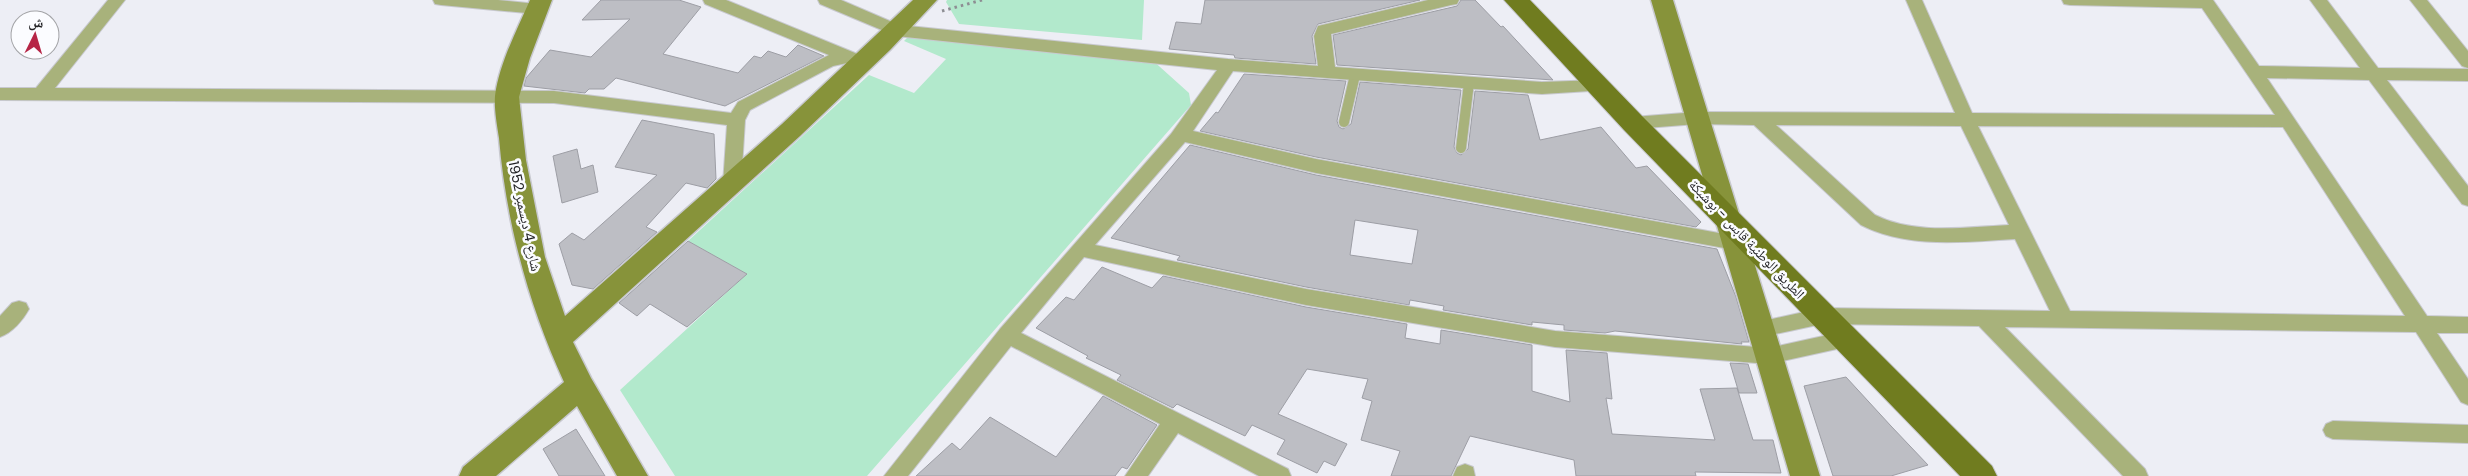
<svg xmlns="http://www.w3.org/2000/svg" width="2468" height="476" font-family="Poppins,'Noto Naskh Arabic',sans-serif">
	<style>
		.green { fill: #b2e9cc }
		.building { fill: #bdbec4; stroke: #9d9ea5; fill-rule: evenodd }
		.lines { fill: none; stroke-linecap: round; stroke-linejoin: round }
		.lane-casing { stroke: #c8c9cf; stroke-width: 12 }
		.street-casing { stroke: #c8c9cf; stroke-width: 2 }
		.secondary-casing { stroke: #c8c9cf; stroke-width: 3 }
		.primary-casing { stroke: #c8c9cf; stroke-width: 2 }
		.path { stroke: #8d8e93; stroke-width: 3; stroke-dasharray: 2.5 4; stroke-linecap: butt }
		.lane { stroke: #a8b27b; stroke-width: 10 }
		.street { fill: #a8b27b; fill-rule: evenodd }
		.secondary { fill: #87933a; fill-rule: evenodd }
		.primary { fill: #707c1f; fill-rule: evenodd }
		.labels { text-anchor: middle; stroke-width: 5; stroke-linejoin: round; paint-order: stroke }
		.street-label { font-size: 14px; fill: #1f1f22; stroke: #fbfcff }
	</style>
	<rect width="100%" height="100%" fill="#edeef5"/>
	<path class="green" d="M 947,0 L 1144,0 L 1142,40 L 959,24 L 946,2 Z
		M 908,37 L 1150,58 L 1189,93 L 1191,105 L 867,476 L 675,476 L 620,390 L 747,274 L 688,241 L 869,75 L 914,93 L 946,59 L 904,41 Z"/>
	<path class="building" d="M 601,0 L 679,0 L 701,7 L 663,54 L 738,73 L 754,56 L 761,58 L 768,51 L 786,57 L 798,45 L 824,56 L 725,106 L 616,78 L 604,89 L 589,89 L 585,93 L 524,86 L 526,78 L 550,50 L 591,57 L 630,19 L 582,20 Z
		M 1205,0 L 1420,0 L 1318,24 L 1312,36 L 1316,64 L 1235,58 L 1234,55 L 1169,49 L 1176,22 L 1201,24 Z
		M 1461,0 L 1475,0 L 1501,27 L 1503,26 L 1553,80 L 1337,65 L 1333,35 L 1457,6 Z
		M 1244,74 L 1346,81 L 1337,121 L 1339,127 L 1343,129 L 1351,124 L 1360,82 L 1461,90 L 1454,147 L 1457,153 L 1461,155 L 1468,149 L 1475,91 L 1528,95 L 1540,140 L 1601,127 L 1636,168 L 1647,166 L 1701,222 L 1696,227 L 1316,157 L 1200,131 L 1216,112 L 1218,113 Z
		M 642,120 L 714,134 L 716,179 L 707,188 L 686,183 L 646,227 L 657,232 L 593,289 L 572,285 L 559,244 L 572,233 L 584,240 L 657,175 L 615,167 Z
		M 1190,145 L 1316,175 L 1717,249 L 1736,297 L 1749,342 L 1741,342 L 1742,344 L 1615,331 L 1605,333 L 1564,330 L 1564,325 L 1532,322 L 1532,325 L 1443,310 L 1444,306 L 1410,300 L 1409,305 L 1306,287 L 1177,260 L 1180,256 L 1111,238 ZM 1355,220 L 1418,230 L 1412,264 L 1350,255 Z
		M 577,149 L 581,169 L 593,165 L 598,192 L 562,203 L 553,156 Z
		M 688,241 L 747,274 L 687,327 L 650,304 L 637,316 L 619,303 Z
		M 1102,267 L 1152,288 L 1163,276 L 1306,307 L 1407,324 L 1405,338 L 1440,344 L 1441,330 L 1532,345 L 1532,391 L 1570,402 L 1566,350 L 1607,353 L 1612,399 L 1606,398 L 1612,434 L 1715,440 L 1700,389 L 1737,388 L 1753,440 L 1773,440 L 1781,473 L 1695,472 L 1696,476 L 1576,476 L 1574,460 L 1470,436 L 1451,476 L 1391,476 L 1400,451 L 1361,440 L 1372,401 L 1362,398 L 1368,379 L 1307,369 L 1278,414 L 1347,444 L 1335,466 L 1324,461 L 1317,473 L 1277,454 L 1285,440 L 1252,425 L 1245,436 L 1177,404 L 1173,408 L 1117,380 L 1121,375 L 1086,358 L 1088,356 L 1036,328 L 1066,297 L 1074,300 Z
		M 1730,363 L 1748,364 L 1757,393 L 1739,393 Z
		M 1846,377 L 1891,426 L 1928,465 L 1891,476 L 1833,476 L 1804,386 Z
		M 1103,396 L 1157,425 L 1127,469 L 1122,467 L 1115,476 L 916,476 L 952,443 L 960,450 L 990,417 L 1056,457 Z
		M 576,429 L 605,476 L 559,476 L 543,449 Z"/>
	<g class="lines">
		<defs>
			<path id="lane" d="M 1344,122 L 1355,75
				M 1461,148 L 1469,83"/>
			<path id="street" d="M 108,0 L 125,0 L 55,88 L 554,91 L 731,113 L 738,102 L 829,55 L 705,4 L 703,0 L 726,0 L 855,53 L 868,59 L 870,63 L 868,67 L 862,69 L 847,63 L 833,66 L 750,110 L 745,120 L 741,184 L 738,189 L 732,191 L 726,189 L 723,184 L 727,125 L 554,103 L 0,100 L 0,88 L 36,88 Z
				M 433,0 L 498,0 L 537,4 L 543,5 L 545,9 L 543,13 L 537,14 L 441,5 L 435,4 Z
				M 818,0 L 841,0 L 899,25 L 1228,59 L 1318,66 L 1314,36 L 1318,26 L 1428,0 L 1459,0 L 1457,4 L 1451,5 L 1331,34 L 1335,67 L 1542,82 L 1600,80 L 1606,82 L 1609,86 L 1606,90 L 1542,94 L 1233,71 L 1193,131 L 1316,159 L 1735,236 L 1742,238 L 1744,243 L 1742,248 L 1735,250 L 1316,173 L 1185,142 L 1095,245 L 1306,289 L 1555,331 L 1769,348 L 1846,331 L 1853,333 L 1856,339 L 1853,345 L 1846,347 L 1769,364 L 1555,347 L 1306,305 L 1084,257 L 1021,333 L 1288,469 L 1291,476 L 1259,476 L 1178,433 L 1148,476 L 1125,476 L 1160,424 L 1011,346 L 908,476 L 884,476 L 1000,329 L 1171,134 L 1217,70 L 896,36 L 820,4 Z
				M 1906,0 L 1922,0 L 1972,113 L 2275,115 L 2202,8 L 2070,5 L 2064,4 L 2062,0 L 2213,0 L 2259,66 L 2360,68 L 2310,0 L 2327,0 L 2378,68 L 2468,69 L 2468,81 L 2387,80 L 2468,186 L 2468,206 L 2462,204 L 2369,80 L 2267,78 L 2427,316 L 2468,317 L 2468,333 L 2437,333 L 2468,379 L 2468,405 L 2461,402 L 2416,332 L 2005,327 L 2145,469 L 2148,476 L 2123,476 L 1979,326 L 1822,324 L 1761,337 L 1754,335 L 1751,329 L 1754,323 L 1822,308 L 2050,311 L 2015,239 C 1965,242 1908,249 1861,225 L 1754,125 L 1697,124 L 1633,129 L 1627,127 L 1624,123 L 1627,119 L 1633,117 L 1697,112 L 1955,113 ZM 1776,125 L 1961,126 L 2009,225 C 1966,227 1914,235 1875,215 ZM 1978,126 L 2283,127 L 2405,316 L 2070,311 Z
				M 2410,0 L 2427,0 L 2468,51 L 2468,68 L 2462,66 Z
				M 19,301 L 26,303 L 29,309 C 23,320 12,333 0,337 L 0,316 L 12,303 Z
				M 2333,421 L 2468,425 L 2468,443 L 2333,439 L 2326,436 L 2323,430 L 2326,424 Z
				M 1465,464 L 1473,467 L 1475,476 L 1453,476 L 1457,467 Z"/>
			<path id="secondary" d="M 530,0 L 552,0 L 530,58 L 519,97 L 526,160 L 545,257 L 565,316 L 782,124 L 913,0 L 937,0 L 890,50 L 800,136 L 573,342 L 591,378 L 648,476 L 617,476 L 577,406 L 496,476 L 459,476 L 463,467 L 564,382 C 529,306 506,222 499,138 C 497,125 494,109 495,96 C 499,64 517,30 530,0 Z
				M 1651,0 L 1673,0 L 1820,476 L 1790,476 Z"/>
			<path id="primary" d="M 1504,0 L 1530,0 L 1642,116 L 1992,466 L 1997,476 L 1960,476 L 1624,130 Z"/>
		</defs>
		<use href="#lane" class="lane-casing"/>
		<use href="#street" class="street-casing"/>
		<use href="#secondary" class="secondary-casing"/>
		<use href="#primary" class="primary-casing"/>
		<path class="path" d="M 942,11 L 982,0"/>
		<use href="#lane" class="lane"/>
		<use href="#street" class="street"/>
		<use href="#secondary" class="secondary"/>
		<use href="#primary" class="primary"/>
	</g>
	<g class="labels">
		<g class="street-label">
			<text transform="translate(525 216) rotate(78)" y="5">شارع 4 ديسمبر 1952</text>
			<text transform="translate(1747 239) rotate(46)" y="5">الطريق الوطنية قابس - بوشبكة</text>
		</g>
	</g>
	<g transform="translate(35 35) rotate(5)"><circle r="24" fill="#fbfcff" stroke="#a3a4a7"/>
	<path d="M0-4L9 19L0 12L-9 19Z" fill="#b62546"/>
	<text y="-8" font-size="14" font-weight="bold" text-anchor="middle" fill="#1f1f22">ش</text>
	</g>
</svg>
